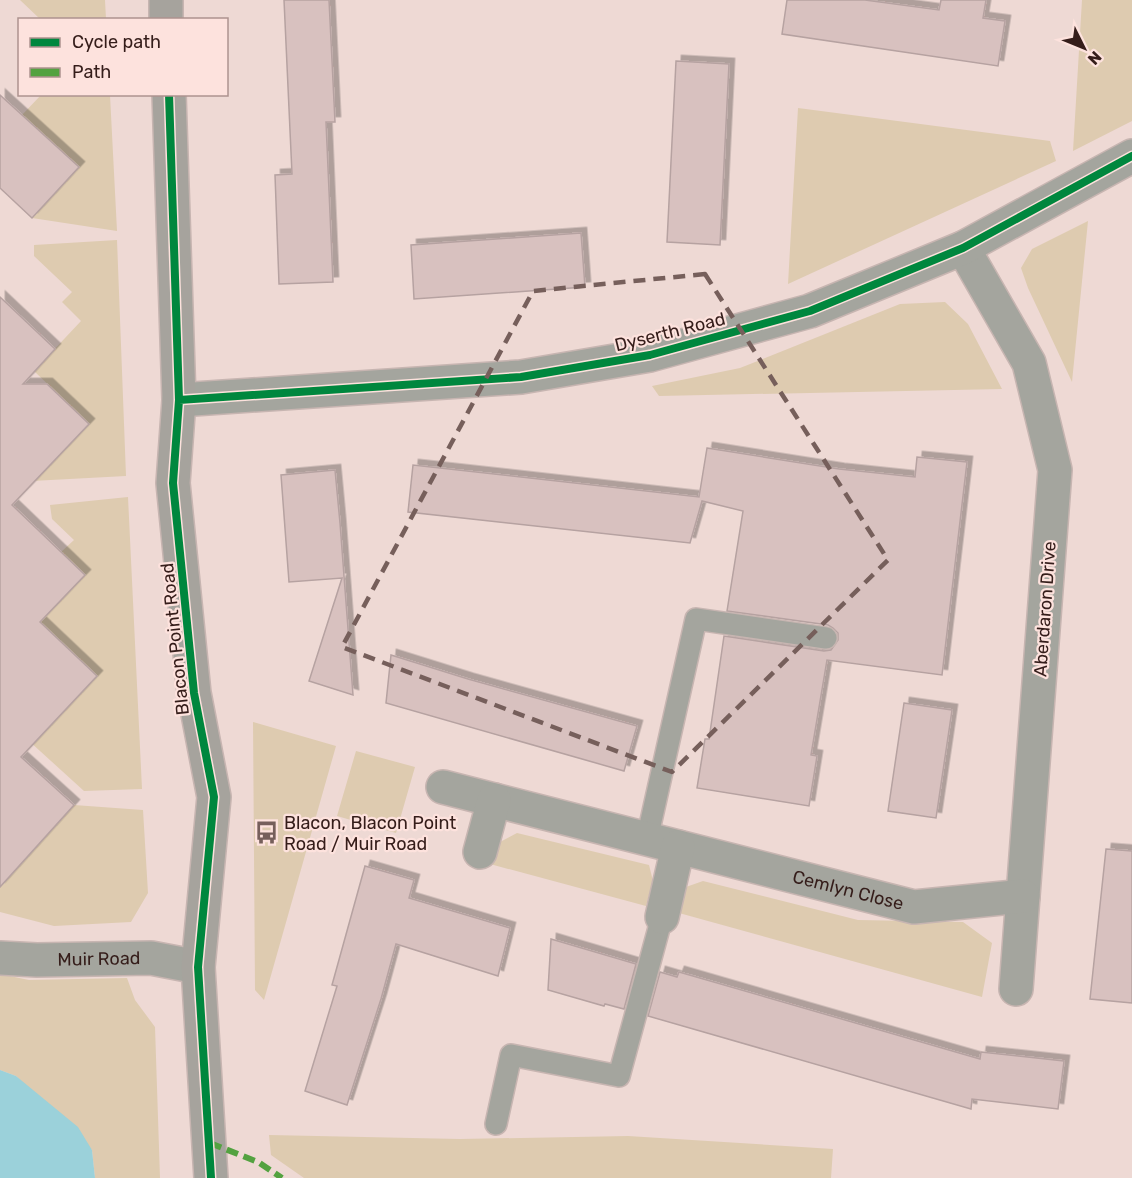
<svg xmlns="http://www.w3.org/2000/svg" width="1132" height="1178" font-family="Rubik,sans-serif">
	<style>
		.green { fill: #decbb0 }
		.water { fill: #9bd1da }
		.building { fill: #d8c1bf; stroke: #b6a2a1; stroke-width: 1.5; filter: url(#shadow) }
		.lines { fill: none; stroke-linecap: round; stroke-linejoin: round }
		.lane-casing { stroke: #c7b5b1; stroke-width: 24 }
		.street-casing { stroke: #c7b5b1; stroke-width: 36 }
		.secondary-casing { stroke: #c7b5b1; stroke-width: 36 }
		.lane { stroke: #a4a59e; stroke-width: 21 }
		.street { stroke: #a4a59e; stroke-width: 33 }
		.secondary { stroke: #a6a39d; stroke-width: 33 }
		.quiet { stroke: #53a240; stroke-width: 6; stroke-dasharray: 12 6; stroke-linecap: butt }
		.cycleway-casing { stroke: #fde2dd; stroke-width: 11 }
		.cycleway { stroke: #00873e; stroke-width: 8 }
		.marked { fill: none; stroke: #765f5b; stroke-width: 4.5; stroke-dasharray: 12 8; stroke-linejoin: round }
		.labels { text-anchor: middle; stroke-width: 4.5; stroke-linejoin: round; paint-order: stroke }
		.street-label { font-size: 18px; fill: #351d1a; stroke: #fde2dd }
		.poi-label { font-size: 18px; fill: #351d1a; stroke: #fde2dd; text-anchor: start }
	</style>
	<defs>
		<filter id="shadow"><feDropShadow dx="5.5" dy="-5.5" stdDeviation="0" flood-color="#0004"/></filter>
	</defs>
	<rect width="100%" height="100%" fill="#eed9d4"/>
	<path class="green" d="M 20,0 L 105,0 L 106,19 L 40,19 Z
		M 1082,0 L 1132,0 L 1132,121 L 1073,151 Z
		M 41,95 L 110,95 L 117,231 L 32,218 L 78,167 L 22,115 Z
		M 798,108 L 1050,141 L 1056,161 L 788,284 Z
		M 1088,221 L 1072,382 L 1028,288 L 1021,268 L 1032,249 Z
		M 117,240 L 126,476 L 32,481 L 0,433 L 42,473 L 89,424 L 34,371 L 81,321 L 62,302 L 72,292 L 34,256 L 34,245 Z
		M 945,302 L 968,324 L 1002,389 L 659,396 L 652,386 L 740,368 L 900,304 Z
		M 128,497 L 142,789 L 84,791 L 18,731 L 0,681 L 97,676 L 40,622 L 61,552 L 74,540 L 52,519 L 50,505 Z
		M 253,722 L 336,746 L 264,1000 L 255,990 Z
		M 356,751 L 415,767 L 396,833 L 337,816 Z
		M 74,805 L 143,810 L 148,893 L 131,922 L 54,926 L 0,912 L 0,887 Z
		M 517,833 L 649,865 L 653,881 L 646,906 L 490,864 L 500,842 Z
		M 703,881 L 858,920 L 963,922 L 992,943 L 982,997 L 679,913 L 686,887 Z
		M 0,974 L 29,980 L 127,978 L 135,1000 L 155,1027 L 160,1178 L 95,1178 L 92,1150 L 16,1076 L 0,1070 Z
		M 269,1135 L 460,1139 L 628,1136 L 833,1149 L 831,1178 L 304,1178 L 271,1155 Z"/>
	<path class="water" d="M 0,1070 L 16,1076 L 78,1127 L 92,1150 L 95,1178 L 0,1178 Z"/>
	<path class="building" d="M 284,0 L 329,0 L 335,122 L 326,122 L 333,282 L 279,284 L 275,175 L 292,174 Z
		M 787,0 L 865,0 L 939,10 L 941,0 L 986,0 L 983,18 L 1005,21 L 998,66 L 782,34 Z
		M 676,61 L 729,64 L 720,245 L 667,242 Z
		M 0,95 L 79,167 L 32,218 L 0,188 Z
		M 581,233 L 585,287 L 414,299 L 411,245 Z
		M 0,297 L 55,349 L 23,384 L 47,384 L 89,424 L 12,505 L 85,575 L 40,622 L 97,676 L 21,757 L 74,805 L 0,887 Z
		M 707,448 L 839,469 L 915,477 L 917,457 L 967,462 L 942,675 L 827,660 L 811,755 L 817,756 L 809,806 L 697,788 L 705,739 L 709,739 L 724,636 L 824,651 L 831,650 L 838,640 L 838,633 L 833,628 L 828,625 L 727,611 L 743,511 L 702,501 L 690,543 L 408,512 L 413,465 L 699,497 Z
		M 335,470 L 340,523 L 353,695 L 309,681 L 342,578 L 289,582 L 281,475 Z
		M 391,655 L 468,679 L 637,726 L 624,771 L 386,703 Z
		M 904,703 L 952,710 L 936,818 L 888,811 Z
		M 1106,849 L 1132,851 L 1132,1003 L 1090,999 Z
		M 365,866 L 414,880 L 409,898 L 510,928 L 498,976 L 396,944 L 381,999 L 347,1105 L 305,1091 L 337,986 L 332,985 Z
		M 551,939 L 636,964 L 624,1009 L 605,1004 L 604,1006 L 548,990 Z
		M 660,972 L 677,977 L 679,972 L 980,1059 L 981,1052 L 1064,1061 L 1058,1109 L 972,1099 L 971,1109 L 648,1016 Z"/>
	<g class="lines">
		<defs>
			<path id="lane" d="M 647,839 L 696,619 L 826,638
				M 496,1124 L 511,1055 L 619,1076 L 662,917"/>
			<g id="street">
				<path d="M 963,248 L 1029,363 L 1055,470 L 1016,989"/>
				<path d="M 179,400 L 521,377 L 650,355 L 810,311 L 963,248 L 1132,156"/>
				<path id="s1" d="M 443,787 L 914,907 L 1023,896"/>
				<path d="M 480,852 L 494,800"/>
				<path d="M 662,917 L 678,847"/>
				<path id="s2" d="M 0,958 L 37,960 L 151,958 L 198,967"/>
			</g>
			<path id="secondary" d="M 166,0 L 166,20
				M 169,94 L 179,400 L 173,483 L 194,693 L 214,797 L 198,967 L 211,1178"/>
		</defs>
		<use href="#lane" class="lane-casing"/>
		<use href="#street" class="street-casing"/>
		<use href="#secondary" class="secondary-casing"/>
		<use href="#lane" class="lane"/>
		<use href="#street" class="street"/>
		<use href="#secondary" class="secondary"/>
		<path class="quiet" d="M 210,1143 L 258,1162 L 282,1178"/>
		<defs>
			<path id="cycleway" d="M 169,94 L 179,400 L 173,483 L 194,693 L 214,797 L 198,967 L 211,1178
				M 179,400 L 521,377 L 650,355 L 810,311 L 963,248 L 1132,156"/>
		</defs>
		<use href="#cycleway" class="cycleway-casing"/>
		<use href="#cycleway" class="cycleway"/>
	</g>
	<path class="marked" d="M 705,274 L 888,560 L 672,772 L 342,647 L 533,291 Z"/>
	<defs>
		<symbol id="bus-bare" viewBox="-9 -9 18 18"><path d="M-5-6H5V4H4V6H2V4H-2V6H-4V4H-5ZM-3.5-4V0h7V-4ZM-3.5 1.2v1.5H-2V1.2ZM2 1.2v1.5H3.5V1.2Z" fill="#765f5b" stroke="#fde2dd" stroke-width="2.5" paint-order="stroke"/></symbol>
	</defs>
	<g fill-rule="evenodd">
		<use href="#bus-bare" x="250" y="816" width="33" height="33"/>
	</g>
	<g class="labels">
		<g class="street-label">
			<text transform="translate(670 332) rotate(-14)" y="6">Dyserth Road</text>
			<text transform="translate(1045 609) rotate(-86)" y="6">Aberdaron Drive</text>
			<text transform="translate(175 639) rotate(-96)" y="6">Blacon Point Road</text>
			<text dy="6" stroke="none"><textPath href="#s1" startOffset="418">Cemlyn Close</textPath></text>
			<text dy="6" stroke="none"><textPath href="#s2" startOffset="99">Muir Road</textPath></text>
		</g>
		<g class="poi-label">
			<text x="284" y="829">Blacon, Blacon Point<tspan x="284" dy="21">Road / Muir Road</tspan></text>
		</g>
	</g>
	<rect x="18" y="18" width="210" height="78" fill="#fde2dd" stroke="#ad938f" stroke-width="1.5"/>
	<rect x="30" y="38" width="30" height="9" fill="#00873e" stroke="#ad938f" stroke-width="1.5"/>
	<text x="72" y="48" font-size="18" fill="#351d1a">Cycle path</text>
	<rect x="30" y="68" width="30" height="9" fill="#53a240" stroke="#ad938f" stroke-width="1.5"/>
	<text x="72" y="78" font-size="18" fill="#351d1a">Path</text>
	<g transform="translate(1084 48) rotate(133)" stroke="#fde2dd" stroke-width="4.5" paint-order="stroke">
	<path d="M0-4.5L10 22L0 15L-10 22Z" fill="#351d1a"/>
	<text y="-9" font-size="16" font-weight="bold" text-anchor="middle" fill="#351d1a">N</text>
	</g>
</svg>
